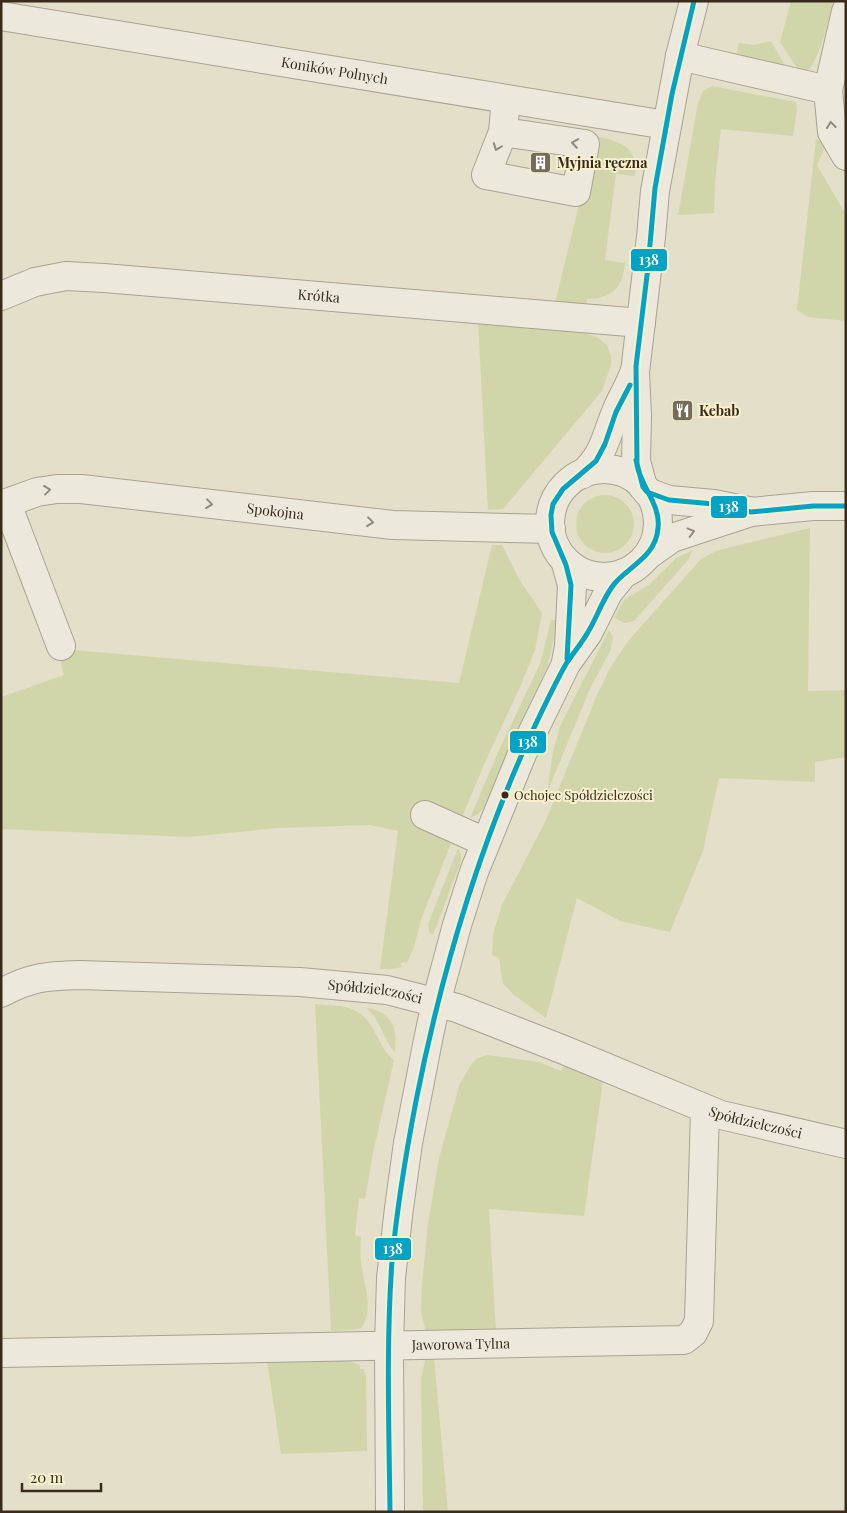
<svg xmlns="http://www.w3.org/2000/svg" width="847" height="1513" font-family="'Playfair Display',serif">
	<style>
		.green { fill: #d0d6aa }
		.lines { fill: none; stroke-linecap: round; stroke-linejoin: round }
		.minor-casing { stroke: #a8a293; stroke-width: 30 }
		.minor { stroke: #ece8db; stroke-width: 28 }
		.bus-1-casing { stroke: #f7f0cd; stroke-width: 9 }
		.bus-1 { stroke: #03a3c5; stroke-width: 5 }
		.oneway { stroke: #928a7b }
		.bus-dot { fill: #372c1b; stroke: #f7f0cd; stroke-width: 2 }
		.labels { text-anchor: middle; stroke-width: 4; stroke-linejoin: round; paint-order: stroke }
		.bus-label { font-size: 13px; fill: #372c1b; stroke: #f7f0cd; text-anchor: start }
		.street-label { font-size: 14px; fill: #372c1b; stroke: #f7f0cd }
		.poi-label { font-size: 14px; font-weight: bold; fill: #372c1b; stroke: #f7f0cd; text-anchor: start }
		.line-badge { stroke: #f7f0cd; stroke-width: 2 }
		.badge-label { font-size: 14px; text-anchor: middle; font-weight: bold; fill: #fff }
	</style>
	<rect width="100%" height="100%" fill="#e4dfc9"/>
	<path class="green" d="M 791,1 L 833,1 C 827,25 823,48 810,69 L 799,71 L 780,42 Z
		M 771,41 L 788,71 L 735,60 L 739,43 L 754,45 Z
		M 712,86 L 796,102 L 797,109 L 793,136 L 721,129 L 715,183 L 714,213 L 678,215 L 698,103 L 703,91 Z
		M 596,136 C 620,142 639,146 635,176 L 616,174 L 605,260 L 625,263 C 623,287 612,299 587,299 L 586,306 L 555,303 Z
		M 816,139 L 826,145 L 817,165 L 846,215 L 846,321 L 808,317 L 797,310 Z
		M 478,322 L 572,330 L 597,337 L 607,345 L 611,356 L 611,365 L 602,391 L 503,509 L 488,510 Z
		M576 524a29 29 0 1 1 58 0a29 29 0 1 1-58 0Z
		M 810,528 L 808,691 L 846,690 L 846,757 L 815,762 L 815,782 L 719,778 L 703,851 L 670,932 L 620,921 L 577,898 L 546,1018 L 514,995 L 503,984 L 499,958 L 492,955 L 493,934 L 502,905 L 545,822 L 597,695 L 610,668 L 629,640 L 701,559 L 714,552 L 723,549 Z
		M 492,545 L 502,545 L 519,579 L 542,613 L 535,650 L 521,685 L 486,760 L 452,841 L 422,917 L 413,950 L 406,964 L 404,961 L 400,964 L 402,967 L 392,969 L 380,969 L 398,831 L 371,825 L 277,828 L 189,837 L 1,829 L 1,697 L 64,675 L 59,654 L 73,650 L 459,683 Z
		M 693,550 L 688,560 L 634,621 L 625,623 L 614,618 L 624,600 L 650,584 L 676,558 Z
		M 551,620 L 558,620 L 547,668 L 483,809 L 478,814 L 470,818 L 499,750 L 540,664 Z
		M 609,630 L 613,637 L 611,649 L 589,691 L 547,793 L 553,751 L 561,724 Z
		M 458,848 L 461,854 L 461,861 L 433,935 L 429,932 L 428,924 Z
		M 315,1004 C 349,1007 361,1004 378,1038 C 382,1046 386,1054 394,1060 L 372,1158 L 365,1199 L 359,1198 L 355,1235 L 361,1237 C 360,1247 360,1258 362,1269 C 365,1287 374,1312 361,1328 L 352,1330 L 331,1331 Z
		M 366,1008 C 392,1011 398,1029 395,1052 L 391,1048 L 375,1017 Z
		M 487,1055 L 539,1062 L 561,1071 L 565,1063 L 603,1081 L 584,1216 L 489,1209 L 496,1332 L 427,1336 L 421,1312 L 422,1284 L 428,1224 L 439,1158 L 460,1083 L 473,1062 L 478,1058 Z
		M 426,1357 L 434,1357 L 448,1512 L 423,1512 L 421,1379 Z
		M 352,1358 L 352,1362 L 360,1365 L 360,1369 L 363,1369 L 363,1368 L 366,1375 L 367,1451 L 281,1454 L 267,1360 Z"/>
	<g class="lines">
		<defs>
			<g id="minor">
				<path d="M 846,11 L 828,90 L 832,132 L 846,156"/>
				<path id="s1" d="M 1,16 L 666,125"/>
				<path d="M 680,56 L 828,90"/>
				<path d="M 503,132 L 585,144 L 576,192 L 486,175 L 503,132 L 506,99"/>
				<path id="s2" d="M 1,296 L 35,282 L 66,276 L 104,278 L 641,323"/>
				<circle cx="604" cy="523" r="54"/>
				<path d="M 583,474 C 605,453 605,438 616,412 C 621,399 629,387 634,373"/>
				<path d="M 643,487 L 636,461 L 637,416 L 635,372 L 651,237 L 655,191 L 680,56 L 694,1"/>
				<path d="M 647,492 L 669,500 L 714,504 L 749,511"/>
				<path d="M 8,503 L 12,517 L 61,646"/>
				<path id="s3" d="M 1,505 L 37,492 L 57,489 L 81,489 L 393,525 L 551,529"/>
				<path d="M 648,555 L 672,538 L 751,512 L 813,506 L 846,506"/>
				<path d="M 565,560 L 572,585 L 569,646 L 566,662"/>
				<path d="M 425,815 L 485,842"/>
				<path id="s4" d="M 1,993 C 31,977 46,976 79,975 L 300,982 L 387,990 L 457,1008 L 564,1050 L 721,1115 L 846,1144"/>
				<path id="s5" d="M 1,1353 L 684,1340 L 693,1333 L 699,1321 L 705,1109"/>
				<path d="M 390,1512 L 389,1346 L 391,1278 L 399,1208 L 408,1143 L 429,1035 L 436,1003 L 457,925 L 474,872 L 522,754 L 566,664 L 588,633 L 608,593 L 624,573"/>
			</g>
		</defs>
		<use href="#minor" class="minor-casing"/>
		<use href="#minor" class="minor"/>
		<defs>
			<path id="bus-1" d="M 636,460 L 643,487 L 647,492 L 669,500 L 714,504 L 751,512 L 813,506 L 846,506
				M 567,659 L 571,585 L 566,565 L 552,532 L 551,515 L 553,504 L 563,489 L 596,461 L 605,444 L 616,412 L 630,385
				M 390,1512 C 389,1428 386,1344 392,1261 C 397,1207 406,1153 416,1101 C 441,974 477,852 531,734 C 542,711 553,687 566,664 C 573,653 582,643 588,632 C 598,616 603,597 615,583 C 631,565 656,556 658,528 C 661,505 641,487 637,465 L 636,366 L 648,267 L 655,188 L 672,94 L 694,1"/>
		</defs>
		<use href="#bus-1" class="bus-1-casing"/>
		<use href="#bus-1" class="bus-1"/>
	</g>
	<defs><path id="oneway-chevron" d="M-2-3.5L2.5 0L-2 3.5" fill="none" stroke-width="1.6" stroke-linecap="round" stroke-linejoin="round" transform="scale(1.25)"/></defs>
	<g class="oneway">
		<use href="#oneway-chevron" transform="translate(831 125) rotate(-97)"/>
		<use href="#oneway-chevron" transform="translate(575 143) rotate(-171)"/>
		<use href="#oneway-chevron" transform="translate(497 147) rotate(111)"/>
		<use href="#oneway-chevron" transform="translate(47 490) rotate(-7)"/>
		<use href="#oneway-chevron" transform="translate(209 504) rotate(7)"/>
		<use href="#oneway-chevron" transform="translate(370 522) rotate(7)"/>
		<use href="#oneway-chevron" transform="translate(691 532) rotate(-15)"/>
	</g>
	<defs>
		<symbol id="building-square" viewBox="-11 -11 22 22"><rect x="-9" y="-9" width="18" height="18" rx="4" fill="#746b58" stroke="#f7f0cd"/><path d="M-4-6H4V6H1V3H-1V6H-4ZM-2.5-4.3h1.7v1.8h-1.7ZM.8-4.3h1.7v1.8H.8ZM-2.5-1h1.7V.8h-1.7ZM.8-1h1.7V.8H.8Z" fill="#fff"/></symbol>
		<symbol id="restaurant-square" viewBox="-11 -11 22 22"><rect x="-9" y="-9" width="18" height="18" rx="4" fill="#746b58" stroke="#f7f0cd"/><path d="M-5-6h1v4h1v-4h1v4h1v-4h1v5L-1.5 .5V6h-2V.5L-5-1ZM5-6V6H3V1.5H1.5Q1.5-4 5-6Z" fill="#fff"/></symbol>
	</defs>
	<g fill-rule="evenodd">
		<use href="#building-square" x="528" y="150" width="25" height="25"/>
		<use href="#restaurant-square" x="670" y="398" width="25" height="25"/>
	</g>
	<circle class="bus-dot" cx="505" cy="795" r="4.5"/>
	<g class="labels">
		<g class="bus-label">
			<text x="514" y="800">Ochojec Spółdzielczości</text>
		</g>
		<g class="street-label">
			<text dy="5" stroke="none"><textPath href="#s1" startOffset="338">Koników Polnych</textPath></text>
			<text dy="5" stroke="none"><textPath href="#s2" startOffset="322">Krótka</textPath></text>
			<text dy="5" stroke="none"><textPath href="#s3" startOffset="278">Spokojna</textPath></text>
			<text dy="5" stroke="none"><textPath href="#s4" startOffset="378">Spółdzielczości</textPath></text>
			<text dy="5" stroke="none"><textPath href="#s4" startOffset="782">Spółdzielczości</textPath></text>
			<text dy="5" stroke="none"><textPath href="#s5" startOffset="460">Jaworowa Tylna</textPath></text>
		</g>
		<g class="poi-label">
			<text x="557" y="168">Myjnia ręczna</text>
			<text x="699" y="416">Kebab</text>
		</g>
	</g>
	<g class="line-badge">
		<rect x="630" y="248" width="38" height="24" rx="5" fill="#03a3c5"/>
		<rect x="710" y="495" width="38" height="24" rx="5" fill="#03a3c5"/>
		<rect x="509" y="730" width="38" height="24" rx="5" fill="#03a3c5"/>
		<rect x="374" y="1237" width="38" height="24" rx="5" fill="#03a3c5"/>
	</g>
	<g class="badge-label">
		<text x="649" y="265">138</text>
		<text x="729" y="512">138</text>
		<text x="528" y="747">138</text>
		<text x="393" y="1254">138</text>
	</g>
	<rect width="847" height="1513" fill="none" stroke="#372c1b" stroke-width="5"/>
	<path d="M22 1483v8h79v-8" fill="none" stroke="#372c1b" stroke-width="2.5"/>
	<text x="30" y="1483" font-size="15" fill="#372c1b" stroke="#f7f0cd" stroke-width="4" paint-order="stroke">20 m</text>
</svg>
